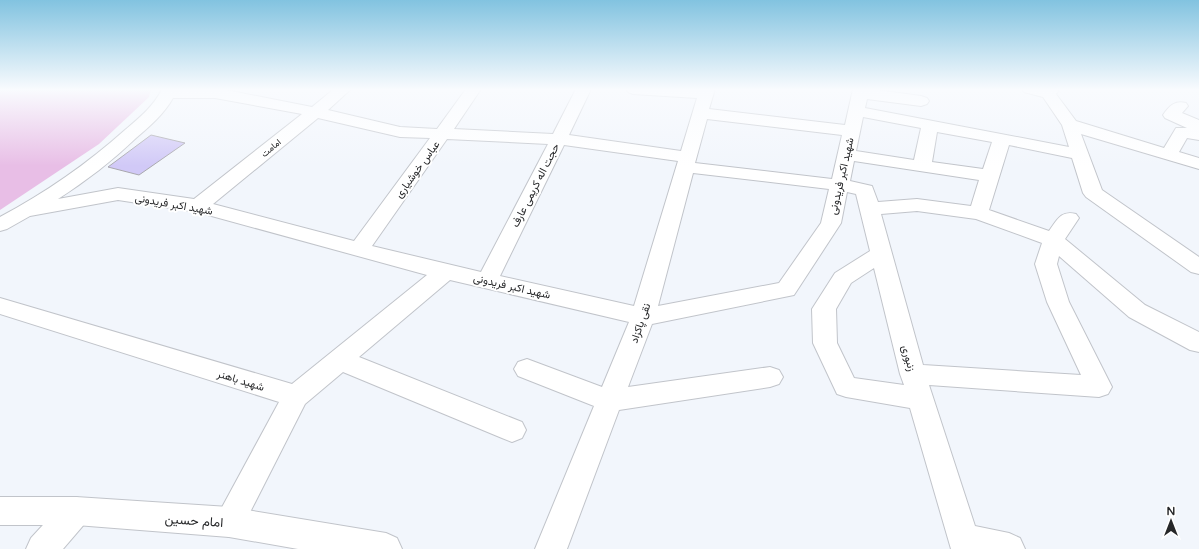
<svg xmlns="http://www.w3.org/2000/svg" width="1199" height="549" font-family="'Varela Round',Vazirmatn,sans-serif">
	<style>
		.green { fill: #e8bee6 }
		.building { fill: #d1c9f7; stroke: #a9a8ae }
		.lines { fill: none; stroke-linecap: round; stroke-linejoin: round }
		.minor-casing { stroke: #c1c4ca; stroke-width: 2 }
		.major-casing { stroke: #c1c4ca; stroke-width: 2 }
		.minor { fill: #fff; fill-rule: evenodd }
		.major { fill: #fff; fill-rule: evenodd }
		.labels { text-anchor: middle; stroke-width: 4; stroke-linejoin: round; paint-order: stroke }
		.far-street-label { font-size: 9px; fill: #262729; stroke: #fff }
		.street-label { font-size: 11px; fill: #262729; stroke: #fff }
		.near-street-label { font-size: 13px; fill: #262729; stroke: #fff }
	</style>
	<rect width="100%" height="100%" fill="#f2f6fc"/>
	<path class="green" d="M 0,89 L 151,89 L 149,97 L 99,144 L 0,210 Z"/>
	<path class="building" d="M 151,135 L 185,143 L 139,175 L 108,167 Z"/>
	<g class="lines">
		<defs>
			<path id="minor" d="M 162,89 L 221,89 L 312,107 L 334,89 L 351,89 L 328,110 L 400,127 L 437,129 L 466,89 L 481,89 L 454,129 L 553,134 L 576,89 L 591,89 L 569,135 L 681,151 L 697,98 L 633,94 L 628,92 L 626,89 L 715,89 L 709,109 L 845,125 L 853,89 L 869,89 L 921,96 L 927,98 L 929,101 L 927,104 L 921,106 L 867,99 L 865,108 L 1069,147 L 1062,125 L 1043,97 L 1024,92 L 1022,89 L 1060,89 L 1056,94 L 1076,121 L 1164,148 L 1176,128 L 1187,128 L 1165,118 L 1163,115 C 1169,106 1175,100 1186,103 L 1188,106 L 1182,113 L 1199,120 L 1199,140 L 1187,138 L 1179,152 L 1199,158 L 1199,169 L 1081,134 L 1102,190 L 1199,257 L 1199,274 L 1191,272 L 1086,197 L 1083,193 L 1072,158 L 1009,145 L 989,210 L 1049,231 C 1057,220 1061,210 1076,214 L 1079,218 L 1065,239 L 1145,305 L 1199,332 L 1199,352 L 1190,350 L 1129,317 L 1059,256 L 1057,264 L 1069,302 L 1112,387 L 1108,394 L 1099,397 L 929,385 L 975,526 L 1009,533 L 1020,538 L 1025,549 L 951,549 L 910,408 L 846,397 L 837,394 L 813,343 L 812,309 L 835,273 L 870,251 L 856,194 L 847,192 L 841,223 L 794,295 L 652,324 L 628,387 L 770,367 L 779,370 L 783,377 L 779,384 L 770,387 L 619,410 L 567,549 L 535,549 L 594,406 L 518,376 L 514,369 L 518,362 L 527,359 L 602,387 L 629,322 L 450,280 L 359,357 L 522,422 L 526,430 L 522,438 L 512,442 L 502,438 L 343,372 L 305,404 L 240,532 L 229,537 L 218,532 L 214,522 L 279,402 L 0,314 L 0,298 L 292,384 L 427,275 L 197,212 L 118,200 L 30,216 L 7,229 L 0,231 L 0,217 C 45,193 87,164 125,130 C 139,118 154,106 162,89 ZM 173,98 L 215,98 L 302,114 L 194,199 L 118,188 L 58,199 C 86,181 112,161 136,138 C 150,126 164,114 173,98 ZM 863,117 L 921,128 L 914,160 L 856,151 ZM 318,118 L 400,137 L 430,138 L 354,241 L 213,204 ZM 707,119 L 842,135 L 832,179 L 695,163 ZM 937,132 L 992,142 L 983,169 L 932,162 ZM 447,139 L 548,144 L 481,272 L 372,246 ZM 564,145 L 678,161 L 634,306 L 500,276 ZM 854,161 L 979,180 L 971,206 L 917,199 L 878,202 L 872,186 L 850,181 ZM 693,173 L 829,189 L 821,223 L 779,283 L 658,306 ZM 917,211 L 976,219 L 1042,243 L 1035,264 L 1047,302 L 1081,375 L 923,365 L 881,214 ZM 874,268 L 900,374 L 904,385 L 854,378 L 837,343 L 836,309 L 851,283 Z
				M 76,497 L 87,501 L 91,511 L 87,521 L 63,549 L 26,549 L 31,538 L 65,501 Z"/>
			<path id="major" d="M 0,497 L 76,497 L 229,507 L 386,533 L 397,538 L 402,549 L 298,549 L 229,537 L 76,525 L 0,525 Z"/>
		</defs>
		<use href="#minor" class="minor-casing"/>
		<use href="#major" class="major-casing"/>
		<use href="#minor" class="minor"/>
		<use href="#major" class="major"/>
	</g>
	<linearGradient id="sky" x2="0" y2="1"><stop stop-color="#82c3e0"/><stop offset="0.54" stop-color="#f9fbfe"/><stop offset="1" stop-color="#f9fbfe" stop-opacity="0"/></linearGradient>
	<rect width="1199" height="166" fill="url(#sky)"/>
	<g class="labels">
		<g class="far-street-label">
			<text transform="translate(271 148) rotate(-39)" y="3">امامت</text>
		</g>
		<g class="street-label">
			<text transform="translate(417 169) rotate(-54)" y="4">عباس خوشیاری</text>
			<text transform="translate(841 176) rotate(-77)" y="4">شهید اکبر فریدونی</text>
			<text transform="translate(535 185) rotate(-63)" y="4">حجت اله کریمی عارف</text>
			<text transform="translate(174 204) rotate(10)" y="4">شهید اکبر فریدونی</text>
			<text transform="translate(512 286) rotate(13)" y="4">شهید اکبر فریدونی</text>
			<text transform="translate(640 323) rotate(-71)" y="4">نقی پاکزاد</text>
			<text transform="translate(909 358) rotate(75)" y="4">زنبوری</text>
			<text transform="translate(241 380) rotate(17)" y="4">شهید باهنر</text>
		</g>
		<g class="near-street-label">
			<text transform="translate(194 520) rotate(4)" y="5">امام حسین</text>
		</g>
	</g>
	<g transform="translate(1171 521)" stroke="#ffffff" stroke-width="3" paint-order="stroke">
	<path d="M0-3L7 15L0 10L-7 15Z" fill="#262729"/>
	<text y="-6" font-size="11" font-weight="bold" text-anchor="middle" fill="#262729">N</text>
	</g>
</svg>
